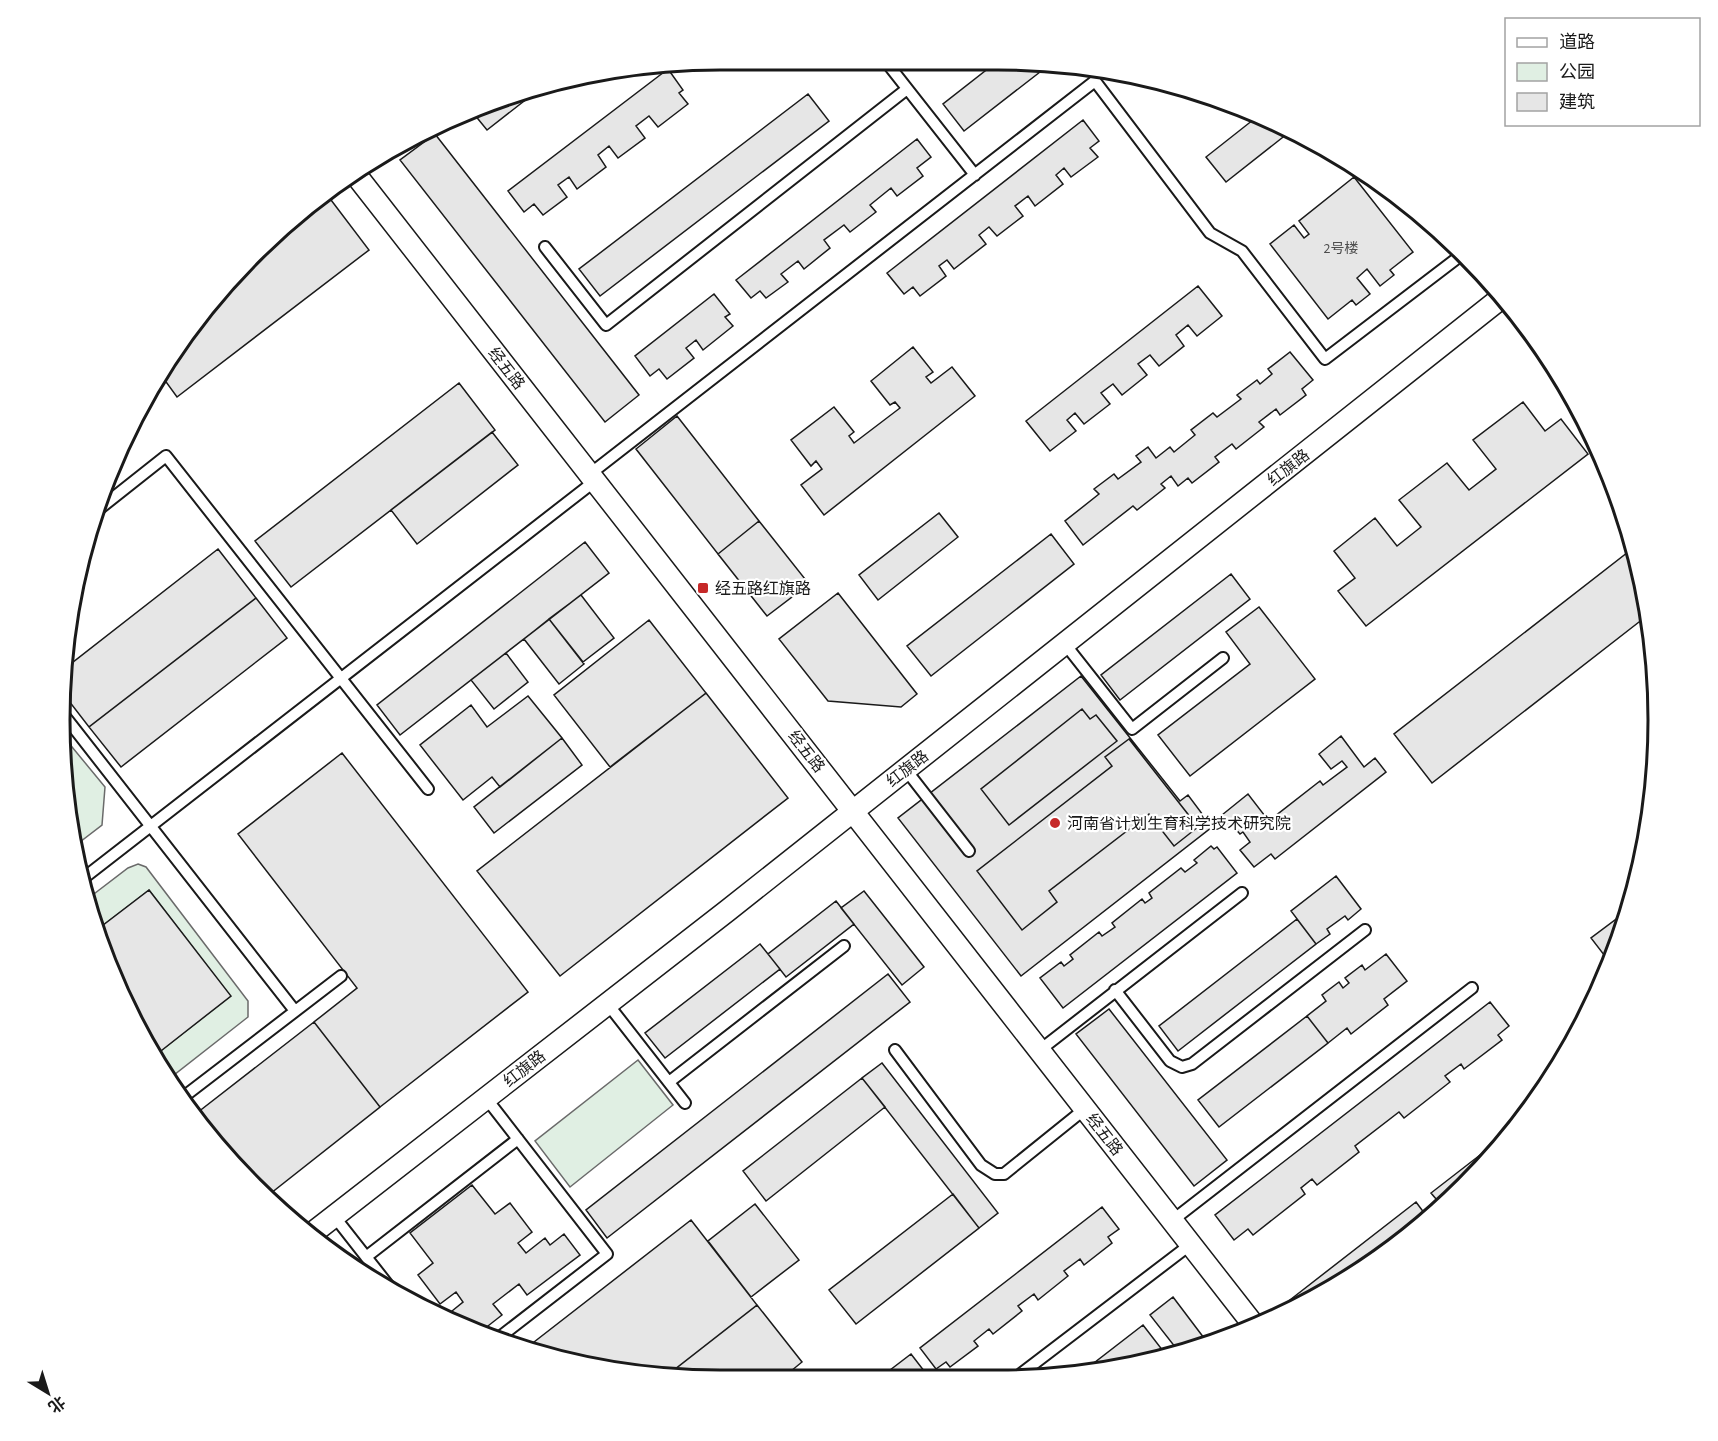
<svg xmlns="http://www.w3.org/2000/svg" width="1718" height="1441" font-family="'Source Sans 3','Noto Sans SC',sans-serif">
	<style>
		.green { fill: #e0efe3; stroke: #6a6a6a; stroke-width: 1.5 }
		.building { fill: #e6e6e6; stroke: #1a1a1a; stroke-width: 1.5 }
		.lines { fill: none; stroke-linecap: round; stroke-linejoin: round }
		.service-casing { stroke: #1a1a1a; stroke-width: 14 }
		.minor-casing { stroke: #1a1a1a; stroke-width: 24 }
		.service { stroke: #fff; stroke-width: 10 }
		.minor { stroke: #fff; stroke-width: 21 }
		.poi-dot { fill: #c62828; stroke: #fff; stroke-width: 2 }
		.labels { text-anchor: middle; stroke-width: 4.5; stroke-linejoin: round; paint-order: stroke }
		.number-label { font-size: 14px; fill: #4d4d4d }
		.street-label { font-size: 16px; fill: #1a1a1a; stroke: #fff }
		.poi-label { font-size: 16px; fill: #1a1a1a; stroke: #fff; text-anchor: start }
		.rim { fill: none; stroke: #1a1a1a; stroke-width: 3 }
	</style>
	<rect width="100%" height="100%" fill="#fff"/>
	<path class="green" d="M 63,736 L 105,787 L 102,825 L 76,845 L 66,807 Z
		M 138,864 L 146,867 L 248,1001 L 248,1017 L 170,1078 L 157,1054 L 230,996 L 149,890 L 98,929 L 90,897 L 128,868 Z
		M 638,1060 L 673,1105 L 570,1187 L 535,1141 Z"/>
	<path class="building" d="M 994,64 L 1049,65 L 964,131 L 943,104 Z
		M 668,69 L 683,90 L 679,93 L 688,104 L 658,127 L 649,116 L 636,126 L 645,138 L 618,158 L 609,146 L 598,155 L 606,167 L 577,189 L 569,177 L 558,185 L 567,197 L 543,215 L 534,204 L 524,212 L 508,191 Z
		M 546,84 L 487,130 L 474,114 Z
		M 808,94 L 829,121 L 600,296 L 579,269 Z
		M 1258,116 L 1292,130 L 1226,182 L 1206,157 Z
		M 1083,120 L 1099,141 L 1090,148 L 1098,157 L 1071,177 L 1064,168 L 1056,175 L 1063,184 L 1035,206 L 1028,196 L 1015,206 L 1023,216 L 997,236 L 989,227 L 979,235 L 986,244 L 954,269 L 947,260 L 939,266 L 946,276 L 920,296 L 913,287 L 904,294 L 887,273 Z
		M 435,134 L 639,395 L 605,422 L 400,160 Z
		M 917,139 L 931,157 L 917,168 L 923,176 L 897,196 L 891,188 L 870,205 L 876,212 L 850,232 L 844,225 L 824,240 L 830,248 L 804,269 L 798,261 L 781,274 L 788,282 L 766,298 L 760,291 L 751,298 L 736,280 Z
		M 1354,177 L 1413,252 L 1390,270 L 1394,275 L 1380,286 L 1367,269 L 1357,278 L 1370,294 L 1356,305 L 1352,300 L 1328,319 L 1270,244 L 1294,225 L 1304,238 L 1309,234 L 1299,221 Z
		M 328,196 L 369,250 L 177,397 L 161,375 L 171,354 L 254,253 Z
		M 1198,286 L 1222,316 L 1197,336 L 1188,325 L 1176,335 L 1184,346 L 1159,366 L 1150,355 L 1138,364 L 1147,375 L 1122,395 L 1113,384 L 1101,393 L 1110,404 L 1084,424 L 1075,413 L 1067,420 L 1076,431 L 1050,451 L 1026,421 Z
		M 714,294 L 730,314 L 725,317 L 733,326 L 703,350 L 696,340 L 686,348 L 694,358 L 667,379 L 659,369 L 650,376 L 635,356 Z
		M 913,347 L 933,372 L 926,377 L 931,383 L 952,367 L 975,396 L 824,515 L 801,485 L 822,469 L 816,461 L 811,466 L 791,440 L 834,407 L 854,432 L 849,436 L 854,443 L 900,408 L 895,402 L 890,405 L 871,381 Z
		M 1290,352 L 1313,380 L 1302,389 L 1306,395 L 1280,415 L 1276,409 L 1259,422 L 1264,427 L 1236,449 L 1232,444 L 1215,457 L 1219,462 L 1192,483 L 1188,478 L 1178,486 L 1171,476 L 1161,484 L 1165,488 L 1137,510 L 1133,506 L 1083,545 L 1065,521 L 1099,494 L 1094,489 L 1114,474 L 1118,479 L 1141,462 L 1136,456 L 1148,447 L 1156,458 L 1170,447 L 1174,452 L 1195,435 L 1191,430 L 1213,413 L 1217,417 L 1241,399 L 1237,395 L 1257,380 L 1260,384 L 1272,374 L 1268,369 Z
		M 459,383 L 495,430 L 291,587 L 255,541 Z
		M 1523,402 L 1545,431 L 1561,419 L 1588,454 L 1366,626 L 1338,591 L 1355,578 L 1334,551 L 1375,518 L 1397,546 L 1421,527 L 1399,500 L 1447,463 L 1469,490 L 1496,469 L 1473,440 Z
		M 677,416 L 759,521 L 718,554 L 636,449 Z
		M 492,432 L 518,465 L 417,544 L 391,510 Z
		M 939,513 L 958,537 L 878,600 L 859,575 Z
		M 759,521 L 809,584 L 767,616 L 718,554 Z
		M 1051,534 L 1074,564 L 931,676 L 907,646 Z
		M 585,542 L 609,573 L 400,735 L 377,705 Z
		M 218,549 L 256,598 L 89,727 L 62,692 L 63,670 Z
		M 1632,549 L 1645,591 L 1648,615 L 1432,783 L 1394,734 Z
		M 1231,574 L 1250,599 L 1120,700 L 1101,675 Z
		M 838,593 L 917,694 L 901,707 L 828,701 L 779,639 Z
		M 581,595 L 614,638 L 583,662 L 549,619 Z
		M 256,598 L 287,638 L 121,767 L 89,727 Z
		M 1259,607 L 1315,679 L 1190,776 L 1158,735 L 1250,664 L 1226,632 Z
		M 549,619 L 584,664 L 559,684 L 524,639 Z
		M 649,620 L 706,693 L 610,767 L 554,695 Z
		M 506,653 L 528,682 L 494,709 L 471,680 Z
		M 1081,676 L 1180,801 L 1188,795 L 1212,827 L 1021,976 L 898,818 Z
		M 706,693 L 788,798 L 560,976 L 477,871 Z
		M 528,696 L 562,738 L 500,787 L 492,777 L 463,800 L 420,745 L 471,705 L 487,727 Z
		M 1082,709 L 1090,719 L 1096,715 L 1117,741 L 1009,825 L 981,789 Z
		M 1341,736 L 1364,767 L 1375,758 L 1386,772 L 1275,859 L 1271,854 L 1254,867 L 1240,850 L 1250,842 L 1243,832 L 1240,834 L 1232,825 L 1226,830 L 1217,819 L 1248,794 L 1265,816 L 1252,826 L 1256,831 L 1320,781 L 1323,785 L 1347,767 L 1342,761 L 1331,769 L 1319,754 Z
		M 562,738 L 582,765 L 494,833 L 474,807 Z
		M 1129,739 L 1198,827 L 1174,846 L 1149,814 L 1049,891 L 1057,902 L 1022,930 L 977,871 L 1112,766 L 1105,757 Z
		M 342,753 L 528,992 L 380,1107 L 314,1022 L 357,988 L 238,834 Z
		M 1211,846 L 1214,849 L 1217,847 L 1237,873 L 1063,1008 L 1040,978 L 1061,962 L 1064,966 L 1073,959 L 1070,955 L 1099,932 L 1102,936 L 1115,927 L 1112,923 L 1142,899 L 1145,903 L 1152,898 L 1149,893 L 1181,868 L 1185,872 L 1197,863 L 1194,860 Z
		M 1336,876 L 1361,909 L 1348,920 L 1345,916 L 1327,929 L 1330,934 L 1316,944 L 1291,911 Z
		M 149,890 L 231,996 L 157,1054 L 110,974 L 98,929 Z
		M 864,891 L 924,967 L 902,985 L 841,908 Z
		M 836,901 L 854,924 L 786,977 L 768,954 Z
		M 1627,911 L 1611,964 L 1591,938 Z
		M 1297,919 L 1316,944 L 1178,1051 L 1159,1026 Z
		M 760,944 L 780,969 L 665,1058 L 645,1033 Z
		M 1386,954 L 1407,981 L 1384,999 L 1388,1005 L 1351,1034 L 1347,1028 L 1328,1043 L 1307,1016 L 1326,1001 L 1322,995 L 1339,982 L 1343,988 L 1349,983 L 1345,978 L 1362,965 L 1365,970 Z
		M 888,974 L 910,1002 L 607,1238 L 586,1210 Z
		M 1490,1002 L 1509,1026 L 1498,1035 L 1502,1040 L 1464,1069 L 1461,1064 L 1445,1076 L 1450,1082 L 1404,1118 L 1399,1112 L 1355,1146 L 1359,1152 L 1317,1185 L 1312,1179 L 1301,1188 L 1305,1194 L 1253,1235 L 1248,1229 L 1234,1240 L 1215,1215 Z
		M 1109,1009 L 1227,1160 L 1194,1186 L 1076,1034 Z
		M 1307,1016 L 1328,1043 L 1219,1127 L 1198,1100 Z
		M 314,1022 L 380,1107 L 266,1197 L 193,1116 Z
		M 882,1063 L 998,1213 L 979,1228 L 862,1078 Z
		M 862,1078 L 885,1107 L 766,1201 L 743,1171 Z
		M 1511,1131 L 1465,1187 L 1442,1206 L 1431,1193 Z
		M 472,1185 L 495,1214 L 510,1203 L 532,1232 L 518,1243 L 526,1253 L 545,1238 L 550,1245 L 564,1234 L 580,1255 L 527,1295 L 519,1284 L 493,1304 L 502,1315 L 479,1333 L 453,1321 L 457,1317 L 452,1311 L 463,1302 L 456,1292 L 440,1304 L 418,1275 L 433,1263 L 410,1233 Z
		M 953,1194 L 979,1228 L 856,1324 L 829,1290 Z
		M 1416,1202 L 1428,1218 L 1365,1269 L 1291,1309 L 1286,1303 Z
		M 755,1204 L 799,1260 L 751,1297 L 708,1241 Z
		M 1102,1207 L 1119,1229 L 1108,1237 L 1112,1243 L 1084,1265 L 1080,1259 L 1064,1271 L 1068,1276 L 1038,1300 L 1034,1294 L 1018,1306 L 1022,1311 L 993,1334 L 989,1329 L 974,1341 L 978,1346 L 950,1367 L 946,1362 L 936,1369 L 920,1348 Z
		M 691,1220 L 757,1305 L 665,1377 L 525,1349 Z
		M 1173,1297 L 1207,1342 L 1204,1345 L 1179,1352 L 1150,1315 Z
		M 757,1305 L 802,1362 L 780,1380 L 677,1380 L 665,1377 Z
		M 1143,1325 L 1167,1356 L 1127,1368 L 1081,1373 Z
		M 911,1354 L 928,1376 L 923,1379 L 924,1381 L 877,1380 Z"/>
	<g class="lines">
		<defs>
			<path id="service" d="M 887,63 L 975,175
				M 545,247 L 606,325 L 907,89
				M 590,474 L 1095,81 L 1210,233 L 1242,251 L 1325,359 L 1464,253
				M 94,513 L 166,456 L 428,789
				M 1065,644 L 1132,729 L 1223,658
				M 63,714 L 295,1011
				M 906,770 L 969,851
				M 85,877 L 595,481
				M 1115,990 L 1170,1061 L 1182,1067 L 1192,1064 L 1365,930
				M 607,1003 L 685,1103
				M 895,1050 L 981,1165 L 995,1174 L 1004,1174 L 1086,1108
				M 1040,1050 L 1242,893
				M 669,1082 L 844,946
				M 182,1098 L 341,976
				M 486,1098 L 607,1254 L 496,1340
				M 334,1216 L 396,1295
				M 1173,1220 L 1472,988
				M 366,1257 L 518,1139
				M 1014,1379 L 1191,1244"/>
			<path id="minor" d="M 356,175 L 1256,1328
				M 310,1235 L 727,911 L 1501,298"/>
		</defs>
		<use href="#service" class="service-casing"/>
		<use href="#minor" class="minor-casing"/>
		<use href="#service" class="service"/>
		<use href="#minor" class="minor"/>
	</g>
	<g class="poi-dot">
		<rect x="697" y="582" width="12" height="12" rx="3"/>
		<circle cx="1055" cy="823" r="6"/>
	</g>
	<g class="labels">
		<g class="number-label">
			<text x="1341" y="253">2号楼</text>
		</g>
		<g class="street-label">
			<text transform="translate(507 368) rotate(52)" y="6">经五路</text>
			<text transform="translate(1288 467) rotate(-38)" y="6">红旗路</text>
			<text transform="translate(807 751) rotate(52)" y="6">经五路</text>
			<text transform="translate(907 768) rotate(-38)" y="6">红旗路</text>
			<text transform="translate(524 1068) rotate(-38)" y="6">红旗路</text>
			<text transform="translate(1105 1134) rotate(52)" y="6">经五路</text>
		</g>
		<g class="poi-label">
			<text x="715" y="594">经五路红旗路</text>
			<text x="1067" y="829">河南省计划生育科学技术研究院</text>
		</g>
	</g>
	<path d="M0 0H1718V1441H0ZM720 70H998A650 650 0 0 1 1648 720V720A650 650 0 0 1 998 1370H720A650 650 0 0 1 70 720V720A650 650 0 0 1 720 70Z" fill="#fff" fill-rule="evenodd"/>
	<path class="rim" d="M720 70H998A650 650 0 0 1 1648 720V720A650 650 0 0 1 998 1370H720A650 650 0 0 1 70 720V720A650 650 0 0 1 720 70Z"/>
	<rect x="1505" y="18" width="195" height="108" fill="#ffffff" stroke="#a3a3a3" stroke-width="1.5"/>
	<rect x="1517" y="38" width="30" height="9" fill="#ffffff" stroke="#a3a3a3" stroke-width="1.5"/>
	<text x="1559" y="48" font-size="18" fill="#1a1a1a">道路</text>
	<rect x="1517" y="63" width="30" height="18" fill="#e0efe3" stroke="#a3a3a3" stroke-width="1.5"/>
	<text x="1559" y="78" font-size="18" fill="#1a1a1a">公园</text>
	<rect x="1517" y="93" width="30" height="18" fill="#e6e6e6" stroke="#a3a3a3" stroke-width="1.5"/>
	<text x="1559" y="108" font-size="18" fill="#1a1a1a">建筑</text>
	<g transform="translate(48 1393) rotate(142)" stroke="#ffffff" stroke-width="4.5" paint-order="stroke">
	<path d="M0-4.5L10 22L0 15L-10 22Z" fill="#1a1a1a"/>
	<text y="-9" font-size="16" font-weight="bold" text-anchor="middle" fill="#1a1a1a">北</text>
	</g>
</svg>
